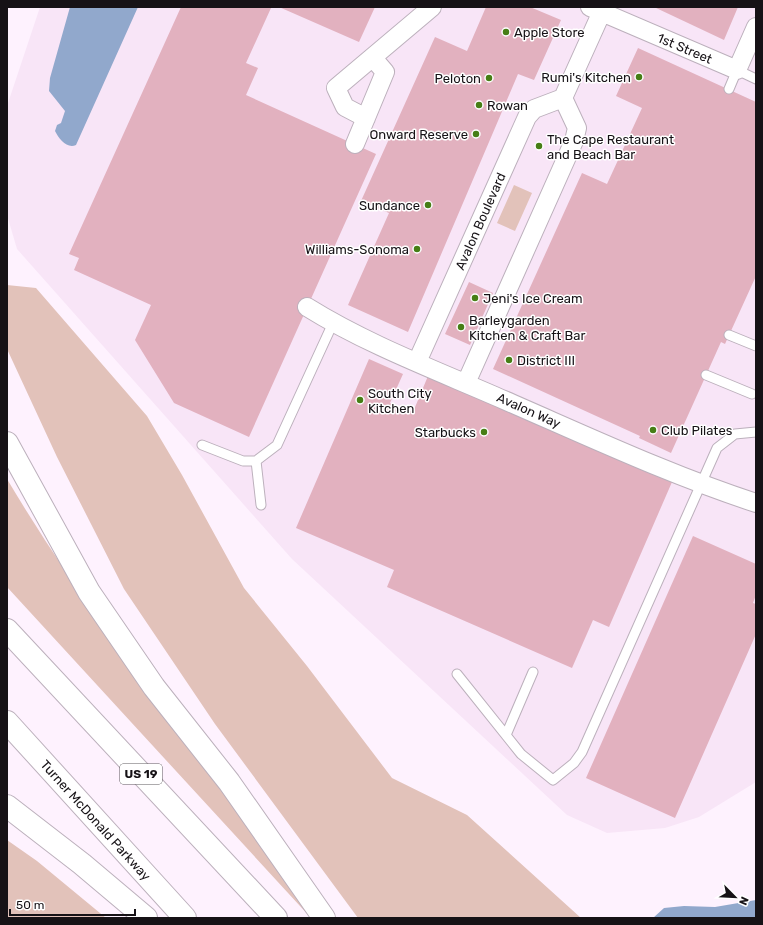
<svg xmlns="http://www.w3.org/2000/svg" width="763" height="925" font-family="Rubik,sans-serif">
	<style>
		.built { fill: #f8e5f7 }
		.green { fill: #e2c2ba }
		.water { fill: #91a8cc }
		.building { fill: #e2b1bf }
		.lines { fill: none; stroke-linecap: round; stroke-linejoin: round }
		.service-casing { stroke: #bcb0bc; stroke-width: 11 }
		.minor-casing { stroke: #bcb0bc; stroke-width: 20 }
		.motorway-casing { stroke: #bcb0bc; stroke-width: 24 }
		.service { stroke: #fff; stroke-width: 9 }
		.minor { stroke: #fff; stroke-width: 18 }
		.motorway { stroke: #fff; stroke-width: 22 }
		.poi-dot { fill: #467e15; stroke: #fff; stroke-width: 1.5 }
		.labels { text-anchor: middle; stroke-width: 3; stroke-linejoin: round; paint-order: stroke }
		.shield { fill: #fff; stroke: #5c595c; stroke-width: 1 }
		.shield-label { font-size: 12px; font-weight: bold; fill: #161216 }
		.poi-label { font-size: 13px; fill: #161216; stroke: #fff; text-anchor: start }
		.street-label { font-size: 13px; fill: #161216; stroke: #fff }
	</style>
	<rect width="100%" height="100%" fill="#fef2fe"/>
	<path class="built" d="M 40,7 L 756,7 L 756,782 L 699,817 L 665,828 L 607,833 L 567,815 L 292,559 L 17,249 L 7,215 L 7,106 Z"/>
	<path class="green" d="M 514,185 L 532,193 L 515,231 L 497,223 Z
		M 7,285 L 36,288 L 147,416 L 182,475 L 244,588 L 307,666 L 392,778 L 467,815 L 581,918 L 358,918 L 215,724 L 124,589 L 57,457 L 7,349 Z
		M 7,479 C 65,577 134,668 201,760 C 238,812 274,865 311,918 L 7,587 Z
		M 7,840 L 37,861 L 106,918 L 7,918 Z"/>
	<path class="water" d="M 70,7 L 138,7 L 76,145 C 67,149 59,139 55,131 L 57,125 L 61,123 L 65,111 L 49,91 L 50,78 Z
		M 756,900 L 756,918 L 653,918 L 664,908 L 684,906 L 715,907 Z"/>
	<path class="building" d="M 181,7 L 271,8 L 246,63 L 258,68 L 246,95 L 376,154 L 249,437 L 174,403 L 135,340 L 151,305 L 74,270 L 79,258 L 69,254 Z
		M 279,7 L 375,7 L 359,42 Z
		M 486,7 L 530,7 L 561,20 L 534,80 L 518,74 L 408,332 L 348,305 L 389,213 L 361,201 L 435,37 L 467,51 Z
		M 654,7 L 738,7 L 724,40 Z
		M 638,48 L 756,102 L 756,276 L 725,344 L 721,342 L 671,453 L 639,438 L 640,436 L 493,369 L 582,173 L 607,184 L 642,108 L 616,96 Z
		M 469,282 L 493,293 L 470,345 L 445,334 Z
		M 369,359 L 403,374 L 390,403 L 413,412 L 428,376 L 672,482 L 609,627 L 593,620 L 572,668 L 387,587 L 394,570 L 296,528 Z
		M 693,536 L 756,564 L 756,595 L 753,603 L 756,604 L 756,634 L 675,818 L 586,778 Z"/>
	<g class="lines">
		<defs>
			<path id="service" d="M 729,89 L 737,70 L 756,79
				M 729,335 L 756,346
				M 706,375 L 752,394
				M 202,445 L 243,461 L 256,461 L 277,445 L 333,323
				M 256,461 L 261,505
				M 457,674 L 521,754 L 553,780 L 574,763 L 582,752 L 717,448 L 735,434 L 756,432
				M 506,735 L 533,672"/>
			<path id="minor" d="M 590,7 L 737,70 L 756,27
				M 366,118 L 345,107 L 336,88 L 432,7
				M 355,144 L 385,72 L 373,58
				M 307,307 C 368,345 438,371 504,400 C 587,436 670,475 756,503
				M 417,362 L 527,117 L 534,109 L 563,98 L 604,7
				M 466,383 L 574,141 L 577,128 L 563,98"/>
			<path id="motorway" d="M 7,443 L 89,592 L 154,687 L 229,782 L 324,918
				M 7,630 L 276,918
				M 7,722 L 185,918
				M 7,806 L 82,864 L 146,918"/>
		</defs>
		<use href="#service" class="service-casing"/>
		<use href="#minor" class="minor-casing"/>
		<use href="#motorway" class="motorway-casing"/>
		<use href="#service" class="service"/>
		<use href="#minor" class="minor"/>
		<use href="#motorway" class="motorway"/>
	</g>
	<g class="poi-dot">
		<circle cx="506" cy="32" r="4"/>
		<circle cx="639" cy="77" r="4"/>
		<circle cx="489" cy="78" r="4"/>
		<circle cx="479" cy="105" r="4"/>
		<circle cx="476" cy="134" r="4"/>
		<circle cx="539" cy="146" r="4"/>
		<circle cx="428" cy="205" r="4"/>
		<circle cx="417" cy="249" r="4"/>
		<circle cx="475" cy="298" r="4"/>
		<circle cx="461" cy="327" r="4"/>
		<circle cx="509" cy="360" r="4"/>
		<circle cx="360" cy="400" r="4"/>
		<circle cx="653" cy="430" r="4"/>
		<circle cx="484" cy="432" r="4"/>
	</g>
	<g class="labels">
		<rect class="shield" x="120" y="764" width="42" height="20" rx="3"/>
		<g class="shield-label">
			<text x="141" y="778">US 19</text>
		</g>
		<g class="poi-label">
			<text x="514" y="37">Apple Store</text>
			<text x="631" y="82" text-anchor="end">Rumi's Kitchen</text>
			<text x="481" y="83" text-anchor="end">Peloton</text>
			<text x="487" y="110">Rowan</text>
			<text x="468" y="139" text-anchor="end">Onward Reserve</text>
			<text x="547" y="144">The Cape Restaurant<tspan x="547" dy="15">and Beach Bar</tspan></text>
			<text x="420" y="210" text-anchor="end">Sundance</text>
			<text x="409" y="254" text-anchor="end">Williams-Sonoma</text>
			<text x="483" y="303">Jeni's Ice Cream</text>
			<text x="469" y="325">Barleygarden<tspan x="469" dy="15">Kitchen &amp; Craft Bar</tspan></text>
			<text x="517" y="365">District III</text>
			<text x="368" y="398">South City<tspan x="368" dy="15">Kitchen</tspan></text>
			<text x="661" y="435">Club Pilates</text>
			<text x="476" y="437" text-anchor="end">Starbucks</text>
		</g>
		<g class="street-label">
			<text transform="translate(685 48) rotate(23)" y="5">1st Street</text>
			<text transform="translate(480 221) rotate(-66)" y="5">Avalon Boulevard</text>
			<text transform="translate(529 410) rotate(24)" y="5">Avalon Way</text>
			<text transform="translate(96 820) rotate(48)" y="5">Turner McDonald Parkway</text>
		</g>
	</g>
	<rect width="763" height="925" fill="none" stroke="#161216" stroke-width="16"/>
	<g transform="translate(735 897) rotate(114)" stroke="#ffffff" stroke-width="3" paint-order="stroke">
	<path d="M0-3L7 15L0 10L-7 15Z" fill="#161216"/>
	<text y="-6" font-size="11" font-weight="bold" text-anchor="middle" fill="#161216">N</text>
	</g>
	<path d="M10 909v6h125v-6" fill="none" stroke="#161216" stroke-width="2"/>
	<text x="16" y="909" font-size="12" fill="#161216" stroke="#ffffff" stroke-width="3" paint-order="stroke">50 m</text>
</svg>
